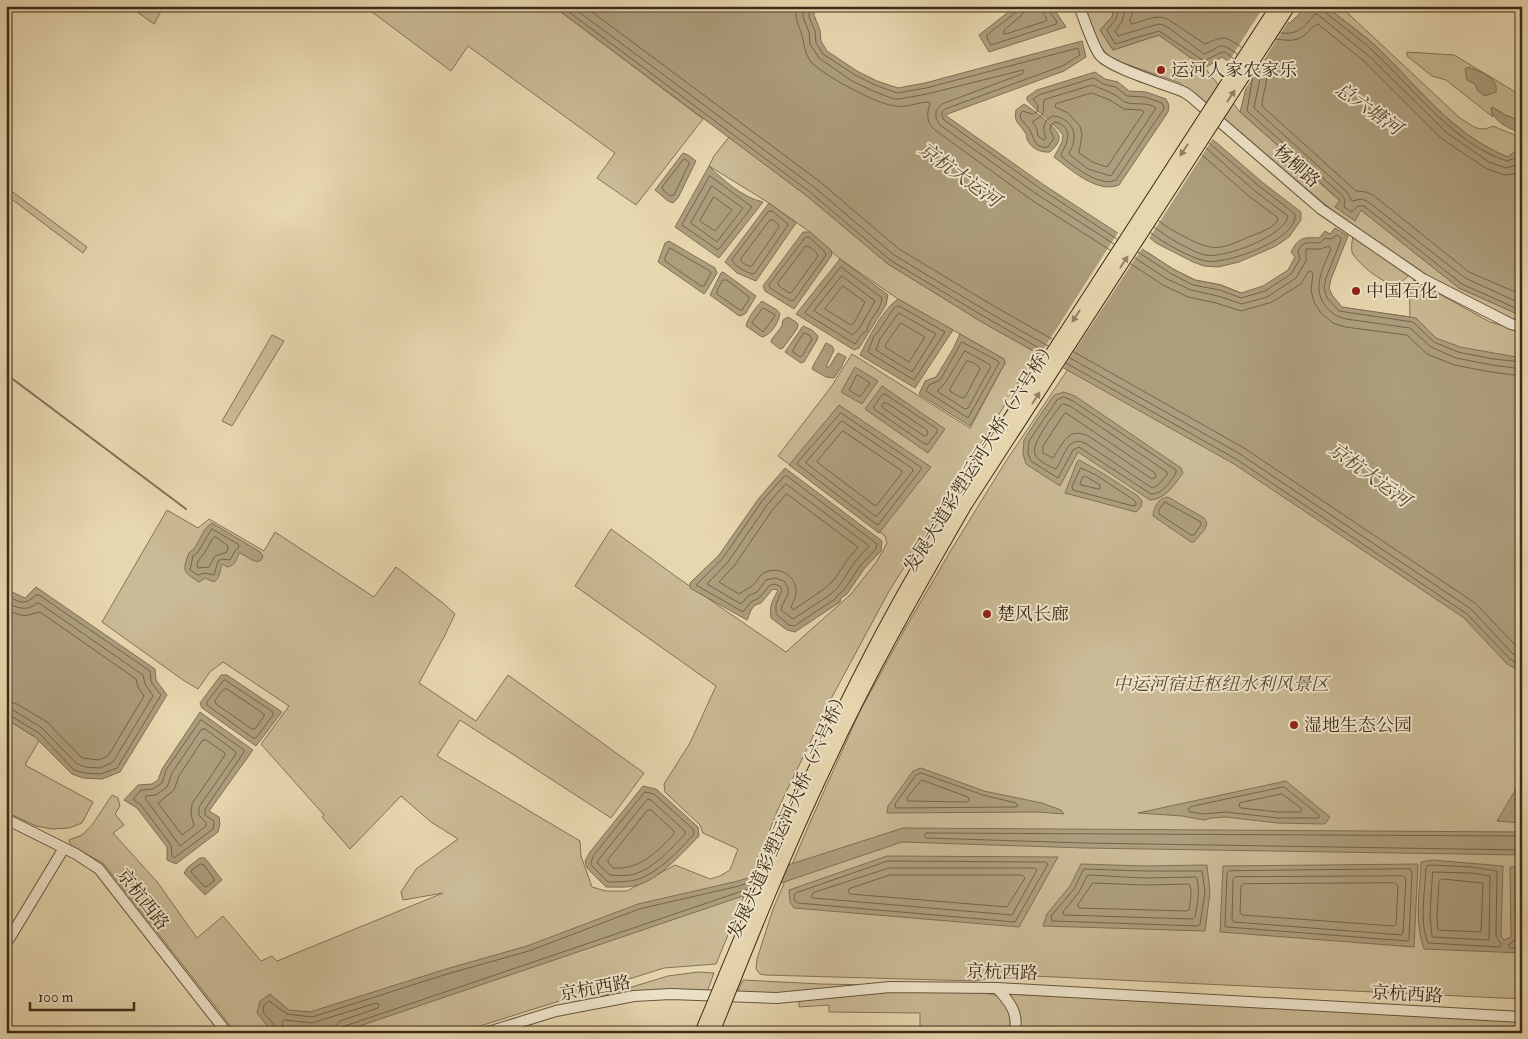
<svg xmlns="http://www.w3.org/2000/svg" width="1528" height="1039" font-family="'IM FELL Double Pica','Noto Serif SC',serif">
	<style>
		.green { fill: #caba95; stroke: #837256 }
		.water { fill: #ad9d7c; stroke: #806f54 }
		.pier { fill: #e7d7af }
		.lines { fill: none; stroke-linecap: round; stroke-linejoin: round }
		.shore { stroke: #74644a; stroke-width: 1 }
		.stream { stroke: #806f54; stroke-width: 2 }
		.minor-casing { stroke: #67563e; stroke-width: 12 }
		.minor { stroke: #efe5cb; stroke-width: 10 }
		.major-bridge-casing { stroke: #3c2b18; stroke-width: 14; stroke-linecap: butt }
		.major-bridge { stroke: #e7d7af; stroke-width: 12 }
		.oneway { fill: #928164 }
		.poi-dot { fill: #8f2418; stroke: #efe5cb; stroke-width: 2 }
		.labels { text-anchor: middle; stroke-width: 4; stroke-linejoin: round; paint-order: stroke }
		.poi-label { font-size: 18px; fill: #3c2b18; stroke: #efe5cb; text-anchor: start }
		.street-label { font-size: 18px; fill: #3c2b18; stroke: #efe5cb }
		.park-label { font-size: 18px; font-style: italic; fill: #584831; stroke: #efe5cb }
		.water-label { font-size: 19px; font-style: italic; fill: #584831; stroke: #efe5cb }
	</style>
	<rect width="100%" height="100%" fill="#e7d7af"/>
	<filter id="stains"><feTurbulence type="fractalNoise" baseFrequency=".004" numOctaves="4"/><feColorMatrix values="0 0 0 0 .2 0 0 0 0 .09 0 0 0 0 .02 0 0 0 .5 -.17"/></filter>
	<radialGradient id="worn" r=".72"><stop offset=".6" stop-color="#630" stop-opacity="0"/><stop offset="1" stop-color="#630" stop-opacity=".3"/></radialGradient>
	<path class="green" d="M 129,6 L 164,6 L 154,24 Z
		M 364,6 L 553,6 L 703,119 L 636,205 L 597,178 L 615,153 L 468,46 L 451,71 Z
		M 1084,6 L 1115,6 L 1112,17 L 1100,30 L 1113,50 L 1159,35 L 1205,68 L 1240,112 L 1340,201 L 1335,207 L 1361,210 L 1459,288 L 1522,316 L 1522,324 L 1514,322 L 1420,273 L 1351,226 L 1180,83 L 1109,58 L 1100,45 Z
		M 1323,6 L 1340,6 L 1460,118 C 1473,126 1479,133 1493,126 L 1522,138 L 1522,146 L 1508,157 C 1454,136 1419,88 1379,49 C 1363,34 1345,22 1328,8 Z
		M 1407,52 L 1454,55 L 1522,96 L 1521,122 L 1505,115 L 1494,108 L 1491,109 L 1493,117 L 1446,80 L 1432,76 L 1407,56 Z
		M 729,137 L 807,196 L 888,264 L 982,322 L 1037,353 L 888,593 L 832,697 L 778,809 L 752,877 L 716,964 L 664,968 L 458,1033 L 236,1033 L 104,864 L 92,857 L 71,846 L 69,840 L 82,835 L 92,825 L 112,795 L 118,798 L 120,806 L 115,814 L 124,825 L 113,833 L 158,883 L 197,938 L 223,916 L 261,961 L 272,956 L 277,961 L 443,893 L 403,900 L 401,892 L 416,869 L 458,839 L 431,822 L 401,796 L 350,849 L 322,817 L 324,815 L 261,744 L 289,706 L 223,662 L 210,672 L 198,689 L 183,680 L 102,622 L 167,510 L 198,528 L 209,519 L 264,551 L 275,532 L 374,597 L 396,567 L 443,603 L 455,614 L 444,637 L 419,683 L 476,721 L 508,675 L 644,773 L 611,818 L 460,720 L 437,756 L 580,841 L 581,856 L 592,887 L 606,891 L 627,891 L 675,865 L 710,879 L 720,876 L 730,870 L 738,849 L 703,833 L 700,825 L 665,792 L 664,784 L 690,743 L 716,686 L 575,586 L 611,529 L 678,578 L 786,652 L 851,594 L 877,561 L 887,543 L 885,536 L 778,456 L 831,387 L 852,354 L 970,428 L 1005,363 L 1004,359 L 898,299 L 840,259 L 810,232 L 769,203 L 709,166 L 714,156 Z
		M 6,187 L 87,247 L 83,253 L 6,195 Z
		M 1353,236 L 1410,274 C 1405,279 1401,284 1393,284 C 1382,283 1356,262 1352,252 C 1351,247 1352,242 1353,236 Z
		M 1147,252 L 1173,269 L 1195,280 L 1221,285 L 1241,293 L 1410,317 C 1410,304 1408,292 1414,280 L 1490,322 L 1522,331 L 1522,999 L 1012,975 L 974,981 L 765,975 L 760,974 L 756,969 L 757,959 L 773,909 L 808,827 L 860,711 L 906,627 L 953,547 L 1006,461 Z
		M 272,335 L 284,341 L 232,426 L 222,421 Z
		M 6,719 L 35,737 L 39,741 L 25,765 L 93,802 L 82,823 L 69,828 L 52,829 L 36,826 L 6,812 Z
		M 698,972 L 714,973 L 707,992 L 589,1000 L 668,976 Z
		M 743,980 L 821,984 L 876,985 L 798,994 L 742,994 L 738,991 Z
		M 913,990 C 930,991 993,989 1003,999 C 1012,1009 1011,1021 1009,1033 L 920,1033 L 920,1013 L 829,1012 L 829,1005 L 799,1007 L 799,1001 Z
		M 1009,994 L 1522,1020 L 1522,1033 L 1016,1033 C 1023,1015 1018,1009 1009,994 Z"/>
	<path class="water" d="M 553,6 L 815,6 L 814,15 L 820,30 L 821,41 L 827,51 L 857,71 L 877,81 L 898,88 L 925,83 L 1082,41 L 1086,57 L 1064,71 L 945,115 L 1044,185 L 1173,269 L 1195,280 L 1221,285 L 1241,293 L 1263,286 L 1288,270 L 1295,257 L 1291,252 C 1299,237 1303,237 1319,238 L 1325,231 L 1330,234 L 1335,228 L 1348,236 L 1331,279 L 1329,288 L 1332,295 L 1342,307 L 1416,318 L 1436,338 L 1460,347 L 1522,358 L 1522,672 L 1507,664 L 1464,618 L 1234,464 L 982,322 L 888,264 L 807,196 Z
		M 1016,6 L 1052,6 L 1066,27 L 989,52 L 979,35 Z
		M 1115,6 L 1260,6 L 1279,21 L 1290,23 L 1307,6 L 1323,6 L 1328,8 C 1345,22 1363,34 1379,49 C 1419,88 1454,136 1508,157 L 1514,152 L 1522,154 L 1522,316 L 1459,288 L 1361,210 L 1355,221 L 1335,207 L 1340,200 L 1240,112 L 1249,76 L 1222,57 L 1205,68 L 1159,35 L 1113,50 L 1100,30 L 1112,17 Z
		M 1468,67 C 1476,70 1492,75 1495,84 C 1497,86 1496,89 1496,92 L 1485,96 L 1478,91 L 1475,84 L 1467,80 L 1465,69 Z
		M 1095,72 L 1105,79 L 1118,82 L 1129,91 L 1146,92 L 1166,99 L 1169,105 L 1168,112 L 1119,185 C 1097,194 1070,169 1054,157 L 1062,142 L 1063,135 C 1053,122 1038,113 1027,100 L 1027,97 L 1037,90 Z
		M 1024,104 C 1032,109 1057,127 1059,136 C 1060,143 1054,148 1050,152 C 1041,153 1030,148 1027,139 C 1025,132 1028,137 1024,131 C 1018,122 1014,123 1016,110 Z
		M 1492,107 L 1505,115 L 1521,121 L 1522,120 L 1522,133 C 1509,129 1495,123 1491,109 Z
		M 1191,125 L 1217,143 L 1262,182 L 1301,212 L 1301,220 L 1289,237 L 1276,246 L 1239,262 L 1218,267 L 1204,266 L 1193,262 L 1156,243 L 1131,222 Z
		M 683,153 L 688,155 L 696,161 L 678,198 L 673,203 L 668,201 L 655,190 Z
		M 709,166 C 724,181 742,197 763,202 L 719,258 L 675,227 Z
		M 769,203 L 796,223 L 756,281 L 737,273 L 725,262 Z
		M 803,232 L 810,232 L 831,250 L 832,255 L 794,309 L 765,291 L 763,286 Z
		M 669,241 L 715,268 L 717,273 L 707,290 L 704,294 L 658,262 L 665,243 Z
		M 840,259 L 888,295 L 886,305 L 859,348 L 854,350 L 796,314 Z
		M 723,272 L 756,296 L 746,313 L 741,316 L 738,315 L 710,295 L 721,273 Z
		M 898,299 L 953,330 L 915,388 L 860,355 C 869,337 882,310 898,299 Z
		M 762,301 L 777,310 L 780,314 C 778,323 771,335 762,337 L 746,326 C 748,317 756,307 762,301 Z
		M 788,317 L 796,322 L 798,325 L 797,329 L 783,348 L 780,349 L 771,342 L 772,339 L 782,326 L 783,320 Z
		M 803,326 L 812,330 L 818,336 L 817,340 L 804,362 L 801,363 L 785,352 Z
		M 960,334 L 1004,359 L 1005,363 L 970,426 L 919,394 L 925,381 L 936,377 L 953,349 Z
		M 826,343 L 832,346 L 834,350 L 826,367 L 829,367 L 838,353 L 846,357 L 841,368 L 834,378 L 826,377 L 812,369 L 813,366 Z
		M 855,367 L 878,381 L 862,404 L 841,392 Z
		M 882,386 L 945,429 L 928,453 L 865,409 Z
		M 1064,392 L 1075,396 L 1181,468 L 1183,473 C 1174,485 1166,499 1150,500 L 1078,452 L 1060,486 L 1026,464 L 1023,454 L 1024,440 L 1034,424 L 1054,395 Z
		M 839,405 L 931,467 L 879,533 L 789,465 Z
		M 1079,460 L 1099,471 L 1138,496 L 1142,501 L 1141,507 L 1136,512 L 1065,493 L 1077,462 Z
		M 785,468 L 882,541 L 881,551 L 864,569 L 847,594 L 841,598 L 840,602 L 795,632 L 787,630 L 771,618 C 769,604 773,601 778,590 L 773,589 L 761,603 L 755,605 L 751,610 L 747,620 L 690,588 L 690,583 L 719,555 L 759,498 Z
		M 1168,497 L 1204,518 L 1207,523 L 1205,529 L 1194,542 L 1191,542 L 1153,516 C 1154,507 1158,498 1168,497 Z
		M 212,523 L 260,552 L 263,556 C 259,569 247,555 239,553 C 237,559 235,566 227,567 L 224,565 L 222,564 C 220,571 220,578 214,582 L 205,578 L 199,582 C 183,572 182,571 189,553 C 200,546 200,530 212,523 Z
		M 6,587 L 14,593 L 25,598 L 36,587 L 155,669 L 156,680 L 167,695 L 120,772 L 102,779 L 83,778 L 72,774 L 35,737 L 6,719 Z
		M 221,675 L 227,675 L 282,712 L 256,746 L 202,708 L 200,703 Z
		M 200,712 L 253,750 L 209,811 L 219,817 L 220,824 L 218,832 L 176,864 L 167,860 L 167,847 L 137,808 L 124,800 L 138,785 L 152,784 L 158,780 L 162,769 Z
		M 921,768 L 984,791 L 1042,803 L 1061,810 L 1064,814 L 1038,812 L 887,813 L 888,806 L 913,771 Z
		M 1522,779 L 1522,823 L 1497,821 Z
		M 1286,781 L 1330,817 L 1325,824 L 1277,823 L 1226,817 L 1211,818 L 1204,820 L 1182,816 L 1138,813 Z
		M 643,786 L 656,789 L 698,827 L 699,836 C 683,852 661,878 638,885 C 628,888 616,887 606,887 L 587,868 L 585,861 L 590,852 Z
		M 903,828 L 1522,832 L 1522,855 L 1084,848 L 902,842 L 339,1033 L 276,1033 L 269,1028 L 257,1013 L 260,1001 L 270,994 L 289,1010 L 310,1012 L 446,969 L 527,946 L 638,904 L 738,881 Z
		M 887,856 L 1058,857 L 1019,927 L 794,908 L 790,902 L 789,890 Z
		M 200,858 L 205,858 L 222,880 L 205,895 L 184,873 L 188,867 Z
		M 1432,860 L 1503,866 L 1501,936 L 1504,940 L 1511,937 L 1510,867 L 1522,867 L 1522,953 L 1424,949 C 1414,921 1420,890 1421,862 Z
		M 1081,864 L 1144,866 L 1207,865 L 1210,892 L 1205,931 L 1043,926 L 1047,914 L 1070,886 Z
		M 1418,864 L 1414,947 L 1220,932 L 1223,866 Z"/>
	<path class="pier" d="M 1264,6 L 1280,19 L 1290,19 L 1242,94 L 1246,77 L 1227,64 Z
		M 1191,123 L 1214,137 L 1148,240 L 1129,224 L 1129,216 Z
		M 1119,231 L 1143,247 L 1062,370 L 1039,356 Z"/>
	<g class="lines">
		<path class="shore" d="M 561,6 L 810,192 L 890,260 L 985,317 L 1044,351
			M 571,6 L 814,187 L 894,255 L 988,312 L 1048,346
			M 584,6 L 819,181 L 899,249 L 992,305 L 1052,339
			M 796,6 C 795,17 797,22 801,32 C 805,44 803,53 813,64 C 827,77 876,104 895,106 C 906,108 918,102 929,102 L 930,104 C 926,114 927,123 935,130 L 1033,201 L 1110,250
			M 804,6 L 803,17 L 809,32 L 810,44 L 819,58 L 852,81 L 873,91 L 894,99 L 899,99 L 927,94 L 1023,70 L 1024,72 L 1022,74 L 942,104 L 936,111 L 936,118 L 940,125 L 1038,195 L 1114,244
			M 810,6 L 809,17 L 815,31 L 816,43 L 823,54 L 855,75 L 875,85 L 897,93 L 926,88 L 1078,48 L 1080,55 L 1062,66 L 945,109 L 942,112 L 942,116 L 944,120 L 1041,189 L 1117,239
			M 1018,6 L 1016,12 L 987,35 L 987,38 L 991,45 L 1056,24 L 1057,22 L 1049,11 L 1048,6
			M 1025,6 L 1024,12 L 1021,16 L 1004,30 L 1004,34 L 1006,34 L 1046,21 L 1047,19 L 1043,13 L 1042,6
			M 1120,6 L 1116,19 L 1107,30 L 1115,44 L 1159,31 L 1204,61 L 1222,52 L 1225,52 L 1234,59
			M 1126,6 L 1122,22 L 1115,31 L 1118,36 L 1155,25 L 1160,24 L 1166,26 L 1204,54 C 1222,47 1218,40 1237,54
			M 1134,6 L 1130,21 L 1132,24 C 1145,21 1156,13 1169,20 L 1205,44 C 1223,37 1223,34 1241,47
			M 1323,6 L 1325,12 C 1341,26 1360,38 1375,53 C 1415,90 1454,144 1507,161 L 1515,158 L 1522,159
			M 1281,33 C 1299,35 1304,27 1315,14 L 1317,14 L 1370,57 L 1447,133 L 1489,162 L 1506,168 L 1516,165 L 1522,165
			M 1276,39 C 1290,41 1298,42 1308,32 C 1311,28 1314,26 1318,24 L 1365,62 L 1442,139 L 1487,169 L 1505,175 L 1522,173
			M 1261,63 C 1273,77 1262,90 1262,106 L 1356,191 L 1366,192 L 1373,195 L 1469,272 L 1522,295
			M 1257,69 L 1260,78 L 1254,108 L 1347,192 L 1352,201 L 1361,199 L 1367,201 L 1465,278 L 1522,304
			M 1253,75 L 1247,111 L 1343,196 L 1345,200 L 1344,207 L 1352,212 L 1358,206 L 1364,206 L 1462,284 L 1522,311
			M 1094,78 L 1103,84 L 1116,87 L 1127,96 L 1145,97 L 1162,103 L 1164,107 L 1163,110 L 1116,180 C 1101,188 1073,166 1062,157 L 1061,154 C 1068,142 1074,127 1055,122 L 1051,125 L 1050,130 L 1054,138 L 1048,147 C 1036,149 1034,140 1031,132 C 1028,126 1023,123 1020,117 L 1021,113 L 1023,111 L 1032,114 L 1037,112 L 1038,106 L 1033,99 L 1039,95 Z
			M 1093,85 C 1100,89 1109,91 1115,95 C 1119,97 1121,100 1125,102 C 1136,106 1147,101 1156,108 L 1111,176 L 1088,169 L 1070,155 L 1069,153 C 1072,148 1074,143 1074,137 C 1075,126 1063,116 1053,116 C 1043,120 1042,129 1046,138 L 1044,140 L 1038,136 L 1037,129 L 1033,123 L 1033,121 C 1047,115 1042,110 1044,100 Z
			M 1092,93 L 1110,100 L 1124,109 L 1142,110 L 1144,112 L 1107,167 L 1092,162 L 1079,153 L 1082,135 L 1080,126 L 1068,113 L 1055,107 L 1056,104 Z
			M 685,159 L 688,161 L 689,164 L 674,195 L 670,196 L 663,190 L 662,187 L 683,160 Z
			M 710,176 L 752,207 L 718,250 L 682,225 Z
			M 712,186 L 743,208 L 717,242 L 691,223 Z
			M 714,197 L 732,210 L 715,231 L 700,221 Z
			M 769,211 L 772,211 L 787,223 L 788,225 L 755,273 L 752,274 C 745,271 736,268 732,260 Z
			M 770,220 L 773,220 L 778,224 L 779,227 L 752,266 C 749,267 744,264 741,261 L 741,259 Z
			M 1159,221 C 1167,228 1176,232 1185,237 C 1215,253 1221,249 1251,236 C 1261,232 1272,229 1278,220 L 1277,217 L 1250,197 L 1202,155
			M 1154,227 C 1165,236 1192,252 1205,255 C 1224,259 1285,236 1288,216 L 1255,191 L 1206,148
			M 1151,233 C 1162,242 1192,259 1206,261 C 1226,265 1299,239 1295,214 L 1259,186 L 1209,143
			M 806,237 L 809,237 L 825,252 L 826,255 L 794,300 L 791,301 L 770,288 L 769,285 Z
			M 806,246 C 810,246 817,252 818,256 L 792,292 L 789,293 L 779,286 L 778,283 Z
			M 670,248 L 710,271 L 711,273 L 704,286 L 701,286 L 665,261 L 665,258 Z
			M 1138,252 L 1170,273 L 1193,285 L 1220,290 L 1241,298 L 1265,291 L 1291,274 L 1300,259 L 1298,251 C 1303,240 1310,243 1320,243 L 1325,238 L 1331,239 L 1337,235 L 1341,238 L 1341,240 L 1326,278 L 1324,288 L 1327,298 L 1339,311 L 1413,322 L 1434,342 L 1458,352 L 1493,359 L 1522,362
			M 1135,258 L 1167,279 L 1191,290 L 1218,296 L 1242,304 L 1267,297 L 1296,278 L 1306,261 L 1306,249 L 1320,249 L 1329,246 L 1331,249 C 1324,266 1312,286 1324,304 C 1330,312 1336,317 1346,319 L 1410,328 L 1431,347 L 1456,358 L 1492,365 L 1522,369
			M 1131,264 L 1163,285 L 1188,297 L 1216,303 L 1241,311 L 1272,302 L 1301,284 L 1308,272 L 1311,271 L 1313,274 L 1311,290 L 1314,302 L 1321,313 L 1333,323 L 1345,327 L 1407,335 L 1427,354 L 1454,365 L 1491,372 L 1522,376
			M 841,267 L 882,298 C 881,311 868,319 867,331 L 862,334 L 855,344 L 805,313 Z
			M 842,276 L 875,301 L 860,327 L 853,335 L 814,311 Z
			M 723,280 L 727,280 L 749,297 L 749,299 L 742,310 L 740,310 L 717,294 L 717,291 Z
			M 843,286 L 865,302 L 854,323 L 851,325 L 825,309 Z
			M 899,306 L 945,332 L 914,380 L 868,352 L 874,336 L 878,332 L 894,308 Z
			M 763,308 L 774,314 L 775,316 L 763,332 L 752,323 Z
			M 899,313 L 936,334 L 912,372 L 876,350 L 880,339 Z
			M 901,323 L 925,337 L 909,362 L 885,347 L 886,344 Z
			M 804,333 L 809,335 L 812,339 L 802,356 L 800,357 L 793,352 L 793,350 Z
			M 962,342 L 998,361 L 999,363 L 968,418 L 926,391 L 929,385 L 940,380 Z
			M 965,351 L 989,364 L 991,366 L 968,408 L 965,409 L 937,391 L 945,383 Z
			M 1074,352 L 1244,448 L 1475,603 L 1518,648 L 1522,651
			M 1070,358 L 1240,454 L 1471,609 L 1513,654 L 1522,659
			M 967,361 C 971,361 979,365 980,369 L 965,397 L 962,398 L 951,392 L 950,389 Z
			M 1066,363 L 1236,459 L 1467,614 L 1510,659 L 1522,666
			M 858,375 L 870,383 L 860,397 L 849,390 L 856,376 Z
			M 885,394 L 937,429 L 937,432 L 928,444 L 925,444 L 874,409 L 874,406 L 882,395 Z
			M 1064,397 L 1073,401 L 1176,470 L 1176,473 C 1170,482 1163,494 1151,494 L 1079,447 L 1073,450 L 1058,478 L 1031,461 L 1028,453 L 1029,441 L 1057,400 Z
			M 884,403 L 887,403 L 927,430 L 928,434 L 926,436 L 924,436 L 883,408 L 882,406 Z
			M 1064,404 L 1070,406 L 1167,472 L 1167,475 L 1158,485 L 1152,488 L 1085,443 C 1067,435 1064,458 1056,469 C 1050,467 1039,461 1036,456 C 1028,446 1054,415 1061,405 Z
			M 841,413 L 922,468 L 878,525 L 876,524 L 797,464 L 798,462 Z
			M 1066,413 L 1155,473 L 1156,477 L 1152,479 L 1090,437 C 1068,425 1063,444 1053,458 L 1043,453 L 1043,446 L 1064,414 Z
			M 842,421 L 913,469 L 913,471 L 877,516 L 875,516 L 806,463 L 807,461 Z
			M 843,431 L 902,471 L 902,473 L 876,506 L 874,505 L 817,462 L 818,460 Z
			M 1081,468 L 1096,475 L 1134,500 L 1136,503 L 1136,505 L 1133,506 L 1073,490 L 1072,487 Z
			M 785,476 L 787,476 L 877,544 L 876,549 L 860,566 L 844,590 L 838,595 L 835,599 L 794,626 L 789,625 L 776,614 L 776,604 L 782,590 L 780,586 L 774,584 L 769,586 L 759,598 L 751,602 L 743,612 L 696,585 L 723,558 L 762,501 Z
			M 1085,476 L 1100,485 L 1100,489 L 1098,489 L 1081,485 L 1080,483 L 1083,477 Z
			M 786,484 L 869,546 L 854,563 L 839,586 L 830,595 L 793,619 L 781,610 L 782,606 L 788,594 L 788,588 L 784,581 L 775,578 L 766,580 L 757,592 L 748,596 L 741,604 L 707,584 L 728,562 L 767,505 Z
			M 787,494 L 858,547 L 848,559 L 834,580 L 824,589 L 793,610 L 791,607 C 793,602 796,597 796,592 C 797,576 779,566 766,572 C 758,575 758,582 752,586 C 748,589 743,591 739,594 L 719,582 L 734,566 L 773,509 Z
			M 1165,502 L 1201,522 L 1201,525 L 1194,535 L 1191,535 L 1159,514 L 1159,510 Z
			M 212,529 L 238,544 L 239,547 L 235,551 L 230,560 L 222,559 L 218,561 L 214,575 L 205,573 L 198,575 L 190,570 L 193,556 L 198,552 Z
			M 216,537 L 228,546 L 227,552 L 215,556 L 209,567 L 198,568 L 197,565 L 198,561 L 203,555 L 213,538 Z
			M 6,594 C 19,603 24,606 36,595 L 39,595 L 150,671 L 151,682 L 161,695 L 117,768 L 101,774 L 84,773 L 74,770 L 39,733 L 11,716 L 6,715
			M 6,602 C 17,608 27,612 37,603 L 39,603 L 143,675 L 145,684 L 153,696 L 113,762 L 100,768 L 86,767 L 77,764 L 42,728 L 13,710 L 6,709
			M 6,610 L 24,616 L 40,612 L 136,679 L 138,687 L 144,696 L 108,756 L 99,760 L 82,758 L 47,722 L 17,704 L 6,701
			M 225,680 L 273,712 L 273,715 L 256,738 L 253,738 L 207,705 L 207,702 L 223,681 Z
			M 224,689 L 227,689 L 264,714 L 264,716 L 255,729 L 252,729 L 216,704 L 215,701 Z
			M 201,720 L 244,750 L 244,752 L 205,809 L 205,815 L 214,821 L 213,829 L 174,858 L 172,856 L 171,845 L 141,805 L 134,800 L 134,798 L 141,790 L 153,789 L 162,783 L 166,770 Z
			M 202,729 L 205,729 L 235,751 L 236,754 L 199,807 L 199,815 L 206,823 L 206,826 L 180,846 L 145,798 L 146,796 L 156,795 L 167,787 L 172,773 Z
			M 203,740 L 206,740 L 225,753 L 225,755 L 192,804 L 191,814 L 194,826 L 182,835 L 158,803 L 174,790 L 179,776 Z
			M 921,773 L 983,795 L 1016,803 L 1018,806 L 1015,807 L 896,808 L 895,804 L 916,775 Z
			M 922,780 L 968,797 L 969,800 L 967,802 L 908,801 L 907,798 Z
			M 1284,787 L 1319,815 L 1319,818 L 1278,818 L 1226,812 L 1204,814 L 1190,812 L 1188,810 L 1190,807 Z
			M 645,792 L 654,794 L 693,829 L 694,834 C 680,850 656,875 635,880 C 627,882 617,882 608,882 L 591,865 L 591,862 L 594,855 Z
			M 1282,794 L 1301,808 L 1301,812 L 1278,812 L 1241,808 L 1239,806 L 1240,803 Z
			M 648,799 L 651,800 L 685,831 L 685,834 C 672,848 654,868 635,874 C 627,876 618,876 610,875 L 598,864 L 598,861 Z
			M 648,810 L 651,810 L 674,831 L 674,834 C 657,852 640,870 613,868 L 608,862 L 608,860 Z
			M 1522,836 L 926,833 L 924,836 L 926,838 L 1084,843 L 1522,850
			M 888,861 L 1045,862 L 1048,864 L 1015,922 L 798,903 L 795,901 L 794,895 L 796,893 Z
			M 201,864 L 204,865 L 214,879 L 214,881 L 206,887 L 204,886 L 191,872 L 192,870 Z
			M 1432,865 L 1471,867 L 1497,871 L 1496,936 L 1501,944 L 1500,947 L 1428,943 C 1419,922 1425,891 1426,868 L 1427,866 Z
			M 889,868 L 1035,868 L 1037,870 L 1012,915 L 813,898 L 811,897 L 813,893 Z
			M 1084,869 L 1144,871 L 1202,871 L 1205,892 L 1200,924 L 1198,926 L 1052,921 L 1051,916 L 1074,889 Z
			M 1410,869 L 1412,872 L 1409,939 L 1408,941 L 1227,927 L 1225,926 L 1227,873 L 1229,871 Z
			M 1433,872 L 1471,873 L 1490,876 L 1489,940 L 1432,937 L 1430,916 Z
			M 1522,872 L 1517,872 L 1515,874 L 1516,938 L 1514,941 L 1508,945 L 1510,948 L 1522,948
			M 890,875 L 1022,875 L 1025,878 L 1007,907 L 850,894 L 848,892 L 849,889 Z
			M 1088,875 L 1144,878 L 1196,877 C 1201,888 1197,905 1195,917 L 1193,919 L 1064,915 L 1063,912 L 1079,892 Z
			M 1403,876 L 1406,878 L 1403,932 L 1402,935 L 1234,922 L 1232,920 L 1233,879 L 1235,877 Z
			M 1442,879 L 1483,883 L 1481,932 L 1438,930 L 1437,916 L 1439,882 Z
			M 1093,883 L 1144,885 L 1189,884 C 1193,891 1190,902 1189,910 L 1186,911 L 1079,908 L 1078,905 Z
			M 1395,883 L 1398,886 L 1396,924 L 1394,926 L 1242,915 L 1240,913 L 1241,886 L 1243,884 Z
			M 279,1033 L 277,1028 L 263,1012 L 264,1005 L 269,1001 L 287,1014 L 312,1017 L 447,974 L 529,951 L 639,909 L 739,886 L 757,880
			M 285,1033 L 282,1023 L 284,1020 L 312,1023 L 376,1003 L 379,1004 L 378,1008 L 340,1021 L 335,1026 L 334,1033
			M 340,1033 L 341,1028 L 345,1026 L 754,887"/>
		<path class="stream" d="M 6,374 L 186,509"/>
		<defs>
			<path id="minor" d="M 1079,6 C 1085,21 1091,41 1099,54 C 1107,67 1167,85 1184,92 L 1190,96 L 1321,209 L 1423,279 L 1511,324 L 1522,327
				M 6,819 L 76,854 L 99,869 L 227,1033
				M 6,944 L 64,848
				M 997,988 C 1009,1001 1020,1014 1014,1033
				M 485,1033 L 556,1011 L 634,996 L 671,994 L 777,998 L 890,987 L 997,988 L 1522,1017"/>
		</defs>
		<use href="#minor" class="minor-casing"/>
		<use href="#minor" class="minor"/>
		<defs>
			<path id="major-bridge" d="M 701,1033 C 754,905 807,777 871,654 C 929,542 998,436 1067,330 C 1137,222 1207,114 1277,6
				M 713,1033 C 749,942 785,852 827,764 C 868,675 916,591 965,506 L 1289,6"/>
		</defs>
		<use href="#major-bridge" class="major-bridge-casing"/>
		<use href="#major-bridge" class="major-bridge"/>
	</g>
	<defs><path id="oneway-solid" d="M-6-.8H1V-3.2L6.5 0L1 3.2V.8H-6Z" transform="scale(1.25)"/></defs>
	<g class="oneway">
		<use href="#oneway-solid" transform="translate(1231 96) rotate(-57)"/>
		<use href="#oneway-solid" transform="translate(1184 150) rotate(123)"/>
		<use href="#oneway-solid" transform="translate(1124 262) rotate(-57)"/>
		<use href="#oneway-solid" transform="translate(1076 316) rotate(123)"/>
		<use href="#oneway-solid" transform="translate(1036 398) rotate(-57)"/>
	</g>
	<g class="poi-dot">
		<circle cx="1161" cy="70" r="5"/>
		<circle cx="1356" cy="291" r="5"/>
		<circle cx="987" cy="614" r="5"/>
		<circle cx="1294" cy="725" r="5"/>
	</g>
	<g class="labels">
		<g class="poi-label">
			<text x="1171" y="76">运河人家农家乐</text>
			<text x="1366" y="297">中国石化</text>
			<text x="997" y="620">楚风长廊</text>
			<text x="1304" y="731">湿地生态公园</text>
		</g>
		<g class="street-label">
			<text transform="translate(1297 166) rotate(41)" y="6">杨柳路</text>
			<text transform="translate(980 456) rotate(-58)" y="6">发展大道彩塑运河大桥（六号桥）</text>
			<text transform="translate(788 814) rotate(-66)" y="6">发展大道彩塑运河大桥（六号桥）</text>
			<text transform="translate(143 899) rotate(52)" y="6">京杭西路</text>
			<text transform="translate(1002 972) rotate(2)" y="6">京杭西路</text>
			<text transform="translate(595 988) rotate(-10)" y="6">京杭西路</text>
			<text transform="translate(1407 994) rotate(3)" y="6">京杭西路</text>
		</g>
		<g class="park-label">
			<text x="1221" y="690">中运河宿迁枢纽水利风景区</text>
		</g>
		<g class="water-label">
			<text transform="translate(1369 108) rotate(35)" y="7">总六塘河</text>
			<text transform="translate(960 174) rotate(36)" y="7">京杭大运河</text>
			<text transform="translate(1370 474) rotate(36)" y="7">京杭大运河</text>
		</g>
	</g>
	<rect width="1528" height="1039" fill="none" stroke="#e7d7af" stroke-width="25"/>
	<rect x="8" y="8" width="1513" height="1024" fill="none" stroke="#3c2b18" stroke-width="2.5"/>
	<rect x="12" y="12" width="1503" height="1014" fill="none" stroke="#3c2b18"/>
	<path d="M30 1002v8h104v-8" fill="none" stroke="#3c2b18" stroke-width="2.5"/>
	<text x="38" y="1002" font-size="15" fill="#3c2b18" stroke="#efe5cb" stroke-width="4" paint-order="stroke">100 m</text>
	<rect width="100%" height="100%" filter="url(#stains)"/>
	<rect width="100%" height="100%" fill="url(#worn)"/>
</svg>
